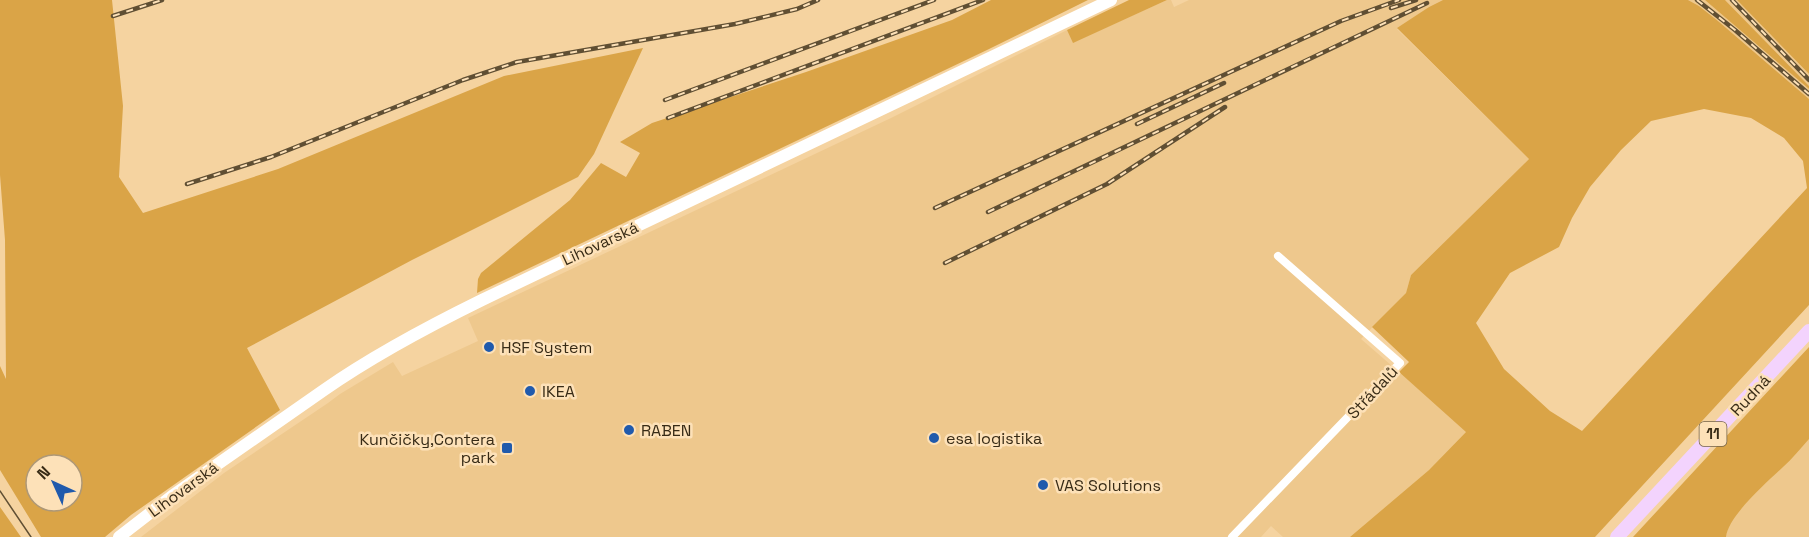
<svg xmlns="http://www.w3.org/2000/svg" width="1809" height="537" font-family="'Space Grotesk',sans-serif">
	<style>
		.built { fill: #eec88d }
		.green { fill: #daa447; fill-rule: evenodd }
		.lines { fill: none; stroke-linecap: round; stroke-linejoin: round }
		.street { stroke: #fff; stroke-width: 8 }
		.secondary { stroke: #fff; stroke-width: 12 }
		.primary { stroke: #f3d3fd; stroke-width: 14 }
		.tram { stroke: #604f33; stroke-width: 1.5 }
		.rail-casing { stroke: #604f33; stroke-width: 4.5 }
		.rail { stroke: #fde1b8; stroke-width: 2; stroke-dasharray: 7; stroke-linecap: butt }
		.poi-dot { fill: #205aac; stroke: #fde1b8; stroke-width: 2 }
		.labels { text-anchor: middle; stroke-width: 5; stroke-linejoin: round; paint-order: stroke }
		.shield { fill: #fde1b8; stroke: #736247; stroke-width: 1.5 }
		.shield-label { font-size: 15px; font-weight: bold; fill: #382b16 }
		.street-label { font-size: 16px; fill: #382b16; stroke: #fde1b8 }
		.poi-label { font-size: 16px; fill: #382b16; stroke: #fde1b8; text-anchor: start }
	</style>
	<rect width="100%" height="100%" fill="#f5d3a0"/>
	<path class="built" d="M 1167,0 L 1171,0 L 1174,7 L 1189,0 L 1443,0 L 1429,7 L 1397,29 L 1529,159 L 1411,275 L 1406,293 L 1361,339 L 1467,431 L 1429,470 L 1350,537 L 1283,537 L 1271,526 L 1261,537 L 141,537 L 224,473 L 328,403 L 340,394 L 393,362 L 402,376 L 478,341 L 468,318 L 891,118 L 1067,30 L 1074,42 Z
		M 1688,0 L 1705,0 L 1718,9 L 1809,89 L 1809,99 L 1718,21 L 1699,6 Z
		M 1725,0 L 1737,0 L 1809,74 L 1809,86 Z
		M 1809,388 L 1809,537 L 1668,537 Z"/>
	<path class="green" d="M 0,0 L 112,0 L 123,106 L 119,177 L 143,213 L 278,169 L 504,76 L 643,48 L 594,154 L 578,177 L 412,260 L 247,348 L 280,410 L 131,515 L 105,537 L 41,537 L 0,470 L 0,366 L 6,379 L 5,240 L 0,175 ZM 36,465 L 72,465 L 72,501 L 36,501 Z
		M 991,0 L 1088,0 L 987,50 L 477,293 L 478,279 L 481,273 L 570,200 L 601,163 L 626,177 L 640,153 L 620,142 L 652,123 L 806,72 L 952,20 Z
		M 1129,0 L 1167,0 L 1073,43 L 1067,30 Z
		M 1443,0 L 1688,0 L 1699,6 L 1718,21 L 1809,99 L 1809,305 L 1595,537 L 1350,537 L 1429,470 L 1466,432 L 1399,372 L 1409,362 L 1372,327 L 1406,293 L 1411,275 L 1529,159 L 1397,28 L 1429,7 ZM 1704,109 L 1751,118 L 1784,138 L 1803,161 L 1807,188 L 1582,431 L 1550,411 L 1504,369 L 1476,323 L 1510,273 L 1559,247 L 1572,218 L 1590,187 L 1621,150 L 1651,121 Z
		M 1705,0 L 1725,0 L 1809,86 L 1809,89 Z
		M 1737,0 L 1809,0 L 1809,74 Z
		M 1809,347 L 1809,439 C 1800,449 1792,459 1783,467 C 1767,482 1728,516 1726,537 L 1633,537 Z
		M 0,507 L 21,537 L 0,537 Z"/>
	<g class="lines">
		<path class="street" d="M 1232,537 L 1400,363 L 1278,256"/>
		<path class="secondary" d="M 119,537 L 172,496 L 324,390 C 374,355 427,327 482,300 L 1111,0"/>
		<path class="primary" d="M 1617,537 L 1809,331"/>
		<path class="tram" d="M 0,491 L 31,537"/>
		<defs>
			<path id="rail" d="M 1697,0 L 1735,30 L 1809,94
				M 1732,0 L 1809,80
				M 1391,8 L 1416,0
				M 113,16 L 162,0
				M 665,100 L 934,0
				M 668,118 L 983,0
				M 1137,124 L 1224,83
				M 187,184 L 271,157 L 463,80 L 517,62 L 735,24 L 797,9 L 818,0
				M 935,208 L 1341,21 L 1399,0
				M 988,212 C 1135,143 1280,72 1427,3
				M 945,263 L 1107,184 L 1225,107"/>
		</defs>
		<use href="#rail" class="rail-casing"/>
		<use href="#rail" class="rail"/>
	</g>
	<g class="poi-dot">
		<circle cx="489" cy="347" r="6"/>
		<circle cx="530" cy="391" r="6"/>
		<circle cx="629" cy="430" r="6"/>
		<circle cx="934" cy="438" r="6"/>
		<rect x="501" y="442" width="12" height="12" rx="3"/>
		<circle cx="1043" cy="485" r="6"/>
	</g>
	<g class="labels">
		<rect class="shield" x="1699.5" y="422" width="27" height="24" rx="4.5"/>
		<g class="shield-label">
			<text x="1713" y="439">11</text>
		</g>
		<g class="street-label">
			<text transform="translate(600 243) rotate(-25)" y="6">Lihovarská</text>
			<text transform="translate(1372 392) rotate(-47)" y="6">Střádalů</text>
			<text transform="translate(1750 395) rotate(-47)" y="6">Rudná</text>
			<text transform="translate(183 489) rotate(-36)" y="6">Lihovarská</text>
		</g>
		<g class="poi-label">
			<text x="501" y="353">HSF System</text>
			<text x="542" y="397">IKEA</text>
			<text x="641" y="436">RABEN</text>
			<text x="946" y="444">esa logistika</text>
			<text x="495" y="445" text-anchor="end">Kunčičky,Contera<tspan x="495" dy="18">park</tspan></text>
			<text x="1055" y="491">VAS Solutions</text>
		</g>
	</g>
	<g transform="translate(54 483) rotate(315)"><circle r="28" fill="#fde1b8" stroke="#ae9877" stroke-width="1.5"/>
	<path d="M0-4.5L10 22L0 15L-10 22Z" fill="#205aac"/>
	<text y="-9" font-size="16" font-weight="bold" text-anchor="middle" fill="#382b16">N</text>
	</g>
</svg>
